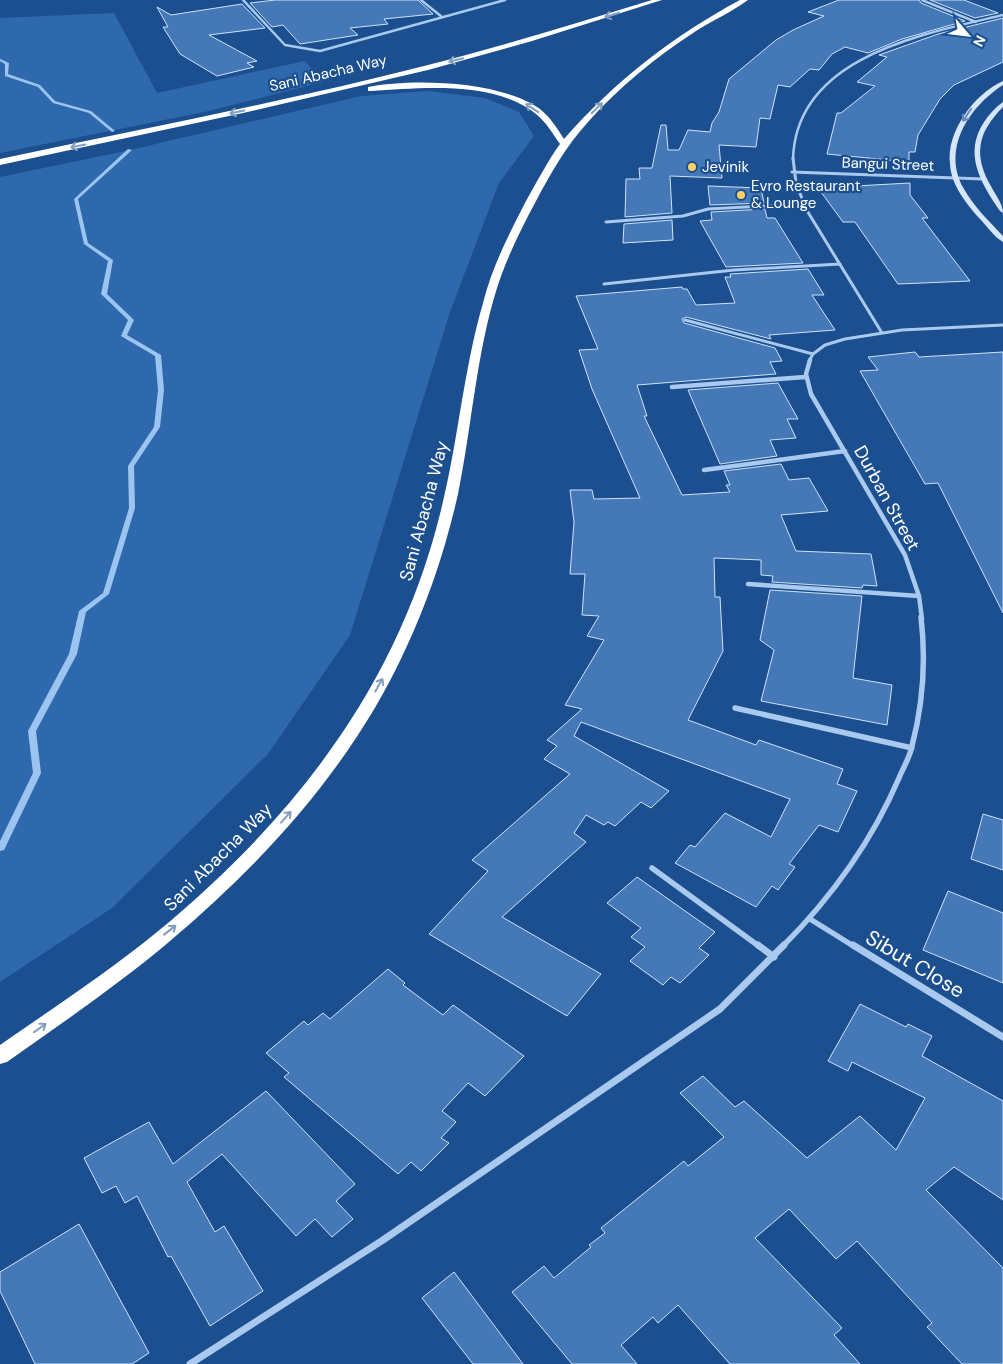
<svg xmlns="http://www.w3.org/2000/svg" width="1003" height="1364" font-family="'DM Sans',sans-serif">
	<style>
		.green { fill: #2e69ad }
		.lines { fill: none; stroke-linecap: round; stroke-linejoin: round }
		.stream { fill: #9cc4f0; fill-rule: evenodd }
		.building { fill: #4478b7; stroke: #cfe3fa }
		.street-far4 { stroke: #a9c9ee; stroke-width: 2.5 }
		.street-far3 { stroke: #a9c9ee; stroke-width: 3 }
		.street-far2 { stroke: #a9c9ee; stroke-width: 4.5 }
		.street-far1 { stroke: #a9c9ee; stroke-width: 5.5 }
		.street { stroke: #a9c9ee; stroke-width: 7 }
		.secondary { fill: #d6e6fa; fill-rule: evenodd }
		.highway { fill: #fff; fill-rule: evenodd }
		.oneway { stroke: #829ec1 }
		.oneway2 { stroke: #668bba }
		.poi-dot { fill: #ffd166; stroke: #1b4f8f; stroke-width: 2 }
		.labels { text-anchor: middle; stroke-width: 4.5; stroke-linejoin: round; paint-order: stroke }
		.far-street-label { font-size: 15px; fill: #fff; stroke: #1b4f8f }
		.far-poi-label { font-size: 15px; fill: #fff; stroke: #1b4f8f; text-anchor: start }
		.street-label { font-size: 18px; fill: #fff; stroke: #1b4f8f }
		.near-street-label { font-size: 21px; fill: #fff; stroke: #1b4f8f }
	</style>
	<rect width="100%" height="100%" fill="#1b4f8f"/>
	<path class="green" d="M 114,13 L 157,93 L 305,61 L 323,82 L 209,111 L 0,153 L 0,18 Z
		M 428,91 L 485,98 L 519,112 L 534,136 L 499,183 L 450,312 L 350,635 L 268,754 L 112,908 L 0,982 L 0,177 L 130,150 L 361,96 Z"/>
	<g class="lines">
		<path class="stream" d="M 0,59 L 9,63 L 8,74 L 40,85 L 55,101 L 91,111 L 115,131 L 112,132 L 89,113 L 53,103 L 38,87 L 5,76 L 5,64 L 0,61 Z
			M 128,149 L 132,150 L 78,199 L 88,243 L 113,260 L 107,294 L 134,320 L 127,335 L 161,355 L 164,390 L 160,427 L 134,466 L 135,508 L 109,594 L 86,612 L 77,654 L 36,731 L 41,773 L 5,848 L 4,850 L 0,851 L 0,841 L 33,773 L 28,731 L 69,654 L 79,611 L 103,593 L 129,508 L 128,466 L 154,427 L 158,390 L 155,356 L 121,336 L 128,320 L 101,294 L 108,261 L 84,244 L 74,199 Z"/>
	</g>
	<path class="building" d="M 275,0 L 418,0 L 433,14 L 384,19 L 388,24 L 350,28 L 358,35 L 300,44 L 283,25 L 272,27 L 250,3 Z
		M 839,0 L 919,0 L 921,3 L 965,21 L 902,39 L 868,53 L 845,47 L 832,54 L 819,70 L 810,69 L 790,87 L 778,85 L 770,119 L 760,118 L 756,147 L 719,145 L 722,178 L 670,176 L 672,213 L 625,217 L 626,179 L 640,179 L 639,168 L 652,168 L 661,125 L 666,125 L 668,150 L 679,150 L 688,130 L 710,132 L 712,123 L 719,112 L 729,79 L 776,40 L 793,30 L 824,16 L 808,12 Z
		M 930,0 L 964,0 L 998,13 L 975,18 Z
		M 242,4 L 265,28 L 209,35 L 257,61 L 247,63 L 254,67 L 217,76 L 180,54 L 163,27 L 168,27 L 157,7 L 171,15 Z
		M 1003,18 L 1003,62 L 954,85 L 940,99 L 918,135 L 915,152 L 909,152 L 909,162 L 827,154 L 837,113 L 841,113 L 875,86 L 857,82 L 887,57 L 879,55 L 938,34 Z
		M 910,183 L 910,195 L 928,218 L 922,218 L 970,281 L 898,284 L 855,222 L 843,222 L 818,188 Z
		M 708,186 L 761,188 L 764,203 L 710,205 Z
		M 765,209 L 767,218 L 775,218 L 803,263 L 726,267 L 700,221 L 712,220 L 711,212 Z
		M 672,220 L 673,240 L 623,243 L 624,224 Z
		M 808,269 L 824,295 L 812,295 L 835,330 L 769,335 L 771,339 L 686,317 L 682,319 L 684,323 L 775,348 L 782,361 L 770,362 L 776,374 L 637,385 L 647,416 L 644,416 L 682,495 L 730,492 L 726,485 L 730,485 L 724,471 L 781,464 L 789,480 L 809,478 L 828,511 L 781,515 L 796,551 L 871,554 L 877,586 L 863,585 L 862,588 L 772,582 L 773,576 L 761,575 L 761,560 L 714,558 L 715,597 L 720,597 L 723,651 L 688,720 L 756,745 L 759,740 L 843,769 L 837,784 L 857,791 L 838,832 L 819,825 L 789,864 L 795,867 L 778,890 L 772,886 L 756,907 L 675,863 L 690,845 L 695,847 L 725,813 L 771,837 L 790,799 L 581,722 L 574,736 L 669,791 L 651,808 L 641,802 L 615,826 L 608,822 L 604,825 L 586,815 L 574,833 L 586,842 L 502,917 L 601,974 L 567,1016 L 429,934 L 488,871 L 472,860 L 570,774 L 544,759 L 557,746 L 547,740 L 582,709 L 565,705 L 604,640 L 587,636 L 599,616 L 582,615 L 585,574 L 570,574 L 574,522 L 570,490 L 592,490 L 594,499 L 640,498 L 592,389 L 579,350 L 598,349 L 576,296 L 682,287 L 683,289 L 687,289 L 696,305 L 735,303 L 725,277 L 731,277 L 730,274 Z
		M 915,352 L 919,357 L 1003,352 L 1003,613 L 938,483 L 925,484 L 860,371 L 878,370 L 868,357 Z
		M 778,383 L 798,419 L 787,419 L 796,438 L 770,440 L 777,456 L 720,464 L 688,390 Z
		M 770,590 L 862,596 L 853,678 L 892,685 L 887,725 L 761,701 L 774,650 L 760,640 Z
		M 983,814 L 1003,820 L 1003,870 L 971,859 Z
		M 637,877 L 715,932 L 699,948 L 709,955 L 680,983 L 671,977 L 663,985 L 630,961 L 645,947 L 631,937 L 641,928 L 607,903 Z
		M 948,891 L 1003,913 L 1003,983 L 923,950 Z
		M 388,969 L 405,983 L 403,985 L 443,1015 L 453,1005 L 524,1056 L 485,1096 L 468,1083 L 442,1111 L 456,1122 L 441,1138 L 449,1143 L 421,1171 L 411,1162 L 398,1174 L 284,1077 L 289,1073 L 266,1053 L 304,1021 L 308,1025 L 323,1013 L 330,1019 Z
		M 860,1004 L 906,1027 L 908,1024 L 932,1036 L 922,1056 L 1003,1101 L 1003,1200 L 954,1167 L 926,1190 L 1003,1268 L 1003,1364 L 962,1364 L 927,1327 L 932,1323 L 857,1241 L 836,1259 L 789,1209 L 755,1238 L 842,1328 L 834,1335 L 860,1364 L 730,1364 L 678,1305 L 658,1323 L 653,1317 L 621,1345 L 637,1364 L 572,1364 L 512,1292 L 544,1266 L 554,1278 L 591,1247 L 589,1245 L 605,1233 L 601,1228 L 684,1161 L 688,1166 L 724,1137 L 680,1093 L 703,1076 L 735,1107 L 744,1101 L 807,1158 L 860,1116 L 896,1150 L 925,1098 L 852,1062 L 848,1071 L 828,1061 Z
		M 266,1091 L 355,1184 L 336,1201 L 353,1219 L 332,1237 L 315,1219 L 296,1236 L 222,1154 L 187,1182 L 215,1232 L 224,1226 L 263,1291 L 210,1326 L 171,1256 L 168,1257 L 137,1196 L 125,1203 L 116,1186 L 102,1193 L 84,1158 L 149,1122 L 173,1164 Z
		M 79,1224 L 149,1353 L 132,1364 L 35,1364 L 0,1291 L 0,1272 Z
		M 454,1272 L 523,1364 L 473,1364 L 422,1298 Z"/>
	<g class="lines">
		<path class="street-far4" d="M 243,0 L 285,45 L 320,51 L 505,0
			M 421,0 L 442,17
			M 922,0 L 976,22
			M 793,159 C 796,56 924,34 1003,15"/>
		<path class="street-far3" d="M 793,158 L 796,183 L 806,209 L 882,333
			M 792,172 L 983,179
			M 606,222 L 683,216 L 708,209 L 803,204
			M 604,284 L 734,270 L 840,264
			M 685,320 L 813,354
			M 809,361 L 813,354 L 825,345 L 845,339 L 902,330 L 1003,325"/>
		<path class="street-far2" d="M 810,360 L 806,374 L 811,394 L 905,555 L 919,596 L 922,619
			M 672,387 L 805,377
			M 704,470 L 845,451
			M 748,584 L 919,596"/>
		<path class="street-far1" d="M 735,708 L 912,748
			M 652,868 L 760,947
			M 810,919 L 855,947
			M 782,947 C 831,898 872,841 899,778 C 903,768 910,757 912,746 C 923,704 926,660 921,617"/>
		<path class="street" d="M 758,945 L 774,957
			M 853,945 L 1003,1037
			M 190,1364 L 383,1240 L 720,1009 L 784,945"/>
		<path class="secondary" d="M 1003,81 L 1003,85 C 969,107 941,149 964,189 C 974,207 989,221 1003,236 L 1003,242 C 994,237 986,225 979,218 C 966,203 951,185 950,164 C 946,132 974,94 1003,81 Z
			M 1003,102 L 1003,107 C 977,133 973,156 992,188 C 996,196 1003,204 1003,213 L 1000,211 C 981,183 963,154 984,122 C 989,114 996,107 1003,102 Z"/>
		<path class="highway" d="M 652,0 L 662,0 L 532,41 L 428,70 L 243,113 L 0,165 L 0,159 C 141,129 283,102 424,66 C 500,47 576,23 652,0 Z
			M 740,0 L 748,0 C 732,12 713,20 696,31 C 656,57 619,87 588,122 C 566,146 551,173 536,201 C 521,229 507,257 497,288 C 476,355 472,426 458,494 C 446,547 429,599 406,648 C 354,763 266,860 170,941 C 118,985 62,1023 7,1062 L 0,1064 L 0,1045 C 53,1008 107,973 157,932 C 293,820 397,687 440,514 C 458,444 463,372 483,303 C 492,267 509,234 526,201 C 537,182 547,162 560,144 C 553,134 546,122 536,114 C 494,80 421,88 371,91 L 368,91 L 368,87 C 414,78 501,81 540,109 C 550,117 557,128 564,139 C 615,81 673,36 740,0 Z"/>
	</g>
	<defs><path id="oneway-shaft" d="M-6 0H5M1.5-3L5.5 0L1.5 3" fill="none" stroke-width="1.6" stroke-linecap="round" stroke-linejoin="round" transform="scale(1.25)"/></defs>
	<g class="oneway">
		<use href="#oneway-shaft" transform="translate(612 15) rotate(163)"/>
		<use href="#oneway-shaft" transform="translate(456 60) rotate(166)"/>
		<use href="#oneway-shaft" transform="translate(532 108) rotate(-147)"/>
		<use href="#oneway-shaft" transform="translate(597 108) rotate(-45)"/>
		<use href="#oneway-shaft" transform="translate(237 112) rotate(168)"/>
		<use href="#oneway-shaft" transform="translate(78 146) rotate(168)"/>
		<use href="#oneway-shaft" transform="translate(379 685) rotate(-60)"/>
		<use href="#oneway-shaft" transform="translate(286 817) rotate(-48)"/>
		<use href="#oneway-shaft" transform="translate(170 930) rotate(-38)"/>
		<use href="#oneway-shaft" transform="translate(40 1028) rotate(-35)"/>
	</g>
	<use class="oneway2" href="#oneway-shaft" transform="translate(967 115) rotate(124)"/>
	<g class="poi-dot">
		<circle cx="692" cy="167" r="5"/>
		<circle cx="741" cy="195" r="5"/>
	</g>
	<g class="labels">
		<g class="far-street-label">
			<text transform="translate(328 73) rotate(-13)" y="5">Sani Abacha Way</text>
			<text transform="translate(888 164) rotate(2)" y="5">Bangui Street</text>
		</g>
		<g class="far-poi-label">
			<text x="702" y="172">Jevinik</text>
			<text x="751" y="191">Evro Restaurant<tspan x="751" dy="17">&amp; Lounge</tspan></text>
		</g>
		<g class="street-label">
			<text transform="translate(887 498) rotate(61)" y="6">Durban Street</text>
			<text transform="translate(424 511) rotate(-75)" y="6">Sani Abacha Way</text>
			<text transform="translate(218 857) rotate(-45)" y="6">Sani Abacha Way</text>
		</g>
		<g class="near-street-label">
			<text transform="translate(915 964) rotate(31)" y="7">Sibut Close</text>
		</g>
	</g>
	<g transform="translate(968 35) rotate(118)" stroke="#1b4f8f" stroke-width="4" paint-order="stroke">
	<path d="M0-4L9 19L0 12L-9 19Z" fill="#ffffff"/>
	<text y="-8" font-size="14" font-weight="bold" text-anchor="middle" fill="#ffffff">N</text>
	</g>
</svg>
